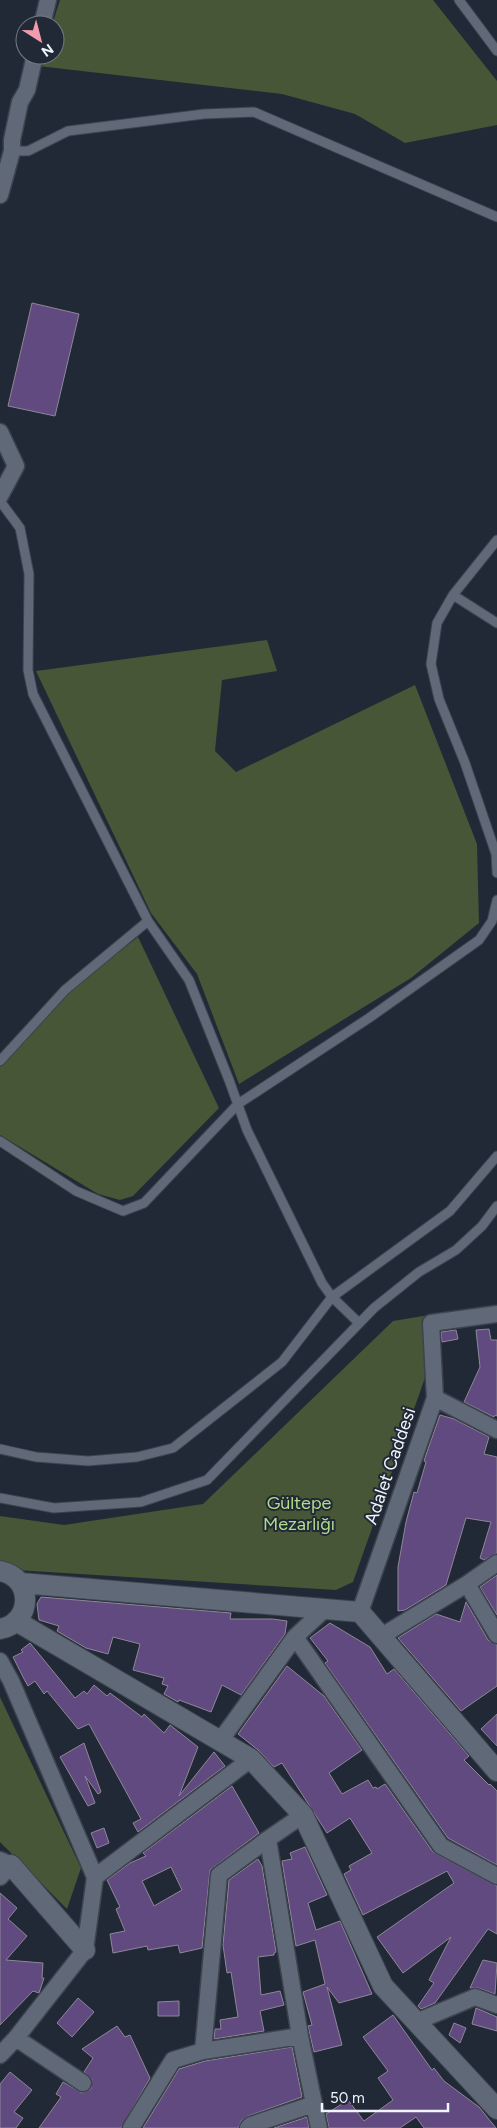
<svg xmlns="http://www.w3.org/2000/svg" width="497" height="2128" font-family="Figtree,sans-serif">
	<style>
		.green { fill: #465636 }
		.building { fill: #614a7f; stroke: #8e8798; fill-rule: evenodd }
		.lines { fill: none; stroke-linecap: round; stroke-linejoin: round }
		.service-casing { stroke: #3d434e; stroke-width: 11 }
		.minor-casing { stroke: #3d434e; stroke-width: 19 }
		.tertiary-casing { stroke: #3d434e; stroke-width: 22 }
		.service { stroke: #5f6978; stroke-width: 9 }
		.minor { stroke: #5f6978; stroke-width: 16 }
		.tertiary { stroke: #5f6978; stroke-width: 20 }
		.labels { text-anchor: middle; stroke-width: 4; stroke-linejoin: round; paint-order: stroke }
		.street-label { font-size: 18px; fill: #f0f5fe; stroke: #202935 }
		.park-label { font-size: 18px; fill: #b2dc89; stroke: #202935 }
	</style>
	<rect width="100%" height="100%" fill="#202935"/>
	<path class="green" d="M 60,0 L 433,0 L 497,81 L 497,125 L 405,143 L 355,114 L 282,94 L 38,66 L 42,55 L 55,55 L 55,25 L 52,25 Z
		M 267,640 L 277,671 L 222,680 L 215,751 L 236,772 L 415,685 L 477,844 L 479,923 L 411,978 L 239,1084 L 197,974 L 151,913 L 36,671 Z
		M 138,937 L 219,1108 L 133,1196 L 120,1200 L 98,1194 L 0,1135 L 0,1067 L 71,989 Z
		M 429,1315 L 426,1375 L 353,1582 L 336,1590 L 0,1569 L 0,1516 L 64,1525 L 203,1504 L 393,1321 Z
		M 0,1697 L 81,1868 L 67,1909 L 0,1842 Z"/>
	<path class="building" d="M 32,303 L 79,314 L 55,416 L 8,406 Z
		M 489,1329 L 491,1340 L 497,1340 L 497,1416 L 495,1415 L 494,1417 L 464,1402 L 480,1367 L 476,1330 Z
		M 456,1330 L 458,1339 L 442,1342 L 441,1332 Z
		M 440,1415 L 454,1419 L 489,1437 L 484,1454 L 497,1457 L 497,1553 L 484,1560 L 480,1558 L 491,1522 L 466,1518 L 446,1585 L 405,1610 L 398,1611 L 398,1567 L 406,1522 L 414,1492 L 417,1493 L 426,1462 L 424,1461 L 428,1449 Z
		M 497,1575 L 497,1615 L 480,1587 Z
		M 41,1597 L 231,1613 L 230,1619 L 272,1619 L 287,1621 L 285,1634 L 241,1695 L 222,1685 L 211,1712 L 179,1700 L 178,1702 L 164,1694 L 168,1686 L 162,1684 L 164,1678 L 133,1670 L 140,1644 L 113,1637 L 108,1654 L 86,1648 L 57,1631 L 59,1626 L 39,1620 L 37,1604 Z
		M 466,1602 L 488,1640 L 497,1645 L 497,1686 L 461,1711 L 398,1638 L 436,1614 L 460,1622 Z
		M 330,1623 L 370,1647 L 387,1674 L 394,1669 L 469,1756 L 464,1760 L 489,1785 L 490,1784 L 497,1791 L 497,1865 L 448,1838 L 325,1663 L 328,1661 L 310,1638 Z
		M 30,1643 L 75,1698 L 84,1691 L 87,1694 L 94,1685 L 107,1696 L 110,1693 L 142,1717 L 144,1714 L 164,1733 L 170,1725 L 198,1747 L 179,1796 L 214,1752 L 225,1766 L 138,1832 L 133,1823 L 141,1819 L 89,1724 L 78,1729 L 47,1691 L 44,1694 L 35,1681 L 28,1686 L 24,1679 L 13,1657 L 23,1652 L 21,1650 Z
		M 287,1666 L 324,1696 L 362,1750 L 329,1773 L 342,1794 L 368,1780 L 373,1788 L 376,1787 L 377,1789 L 385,1784 L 433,1852 L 497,1886 L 497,1934 L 488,1929 L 435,2003 L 421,2009 L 418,2006 L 434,1983 L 429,1980 L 451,1937 L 403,1973 L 377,1937 L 454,1883 L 447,1871 L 363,1915 L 344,1874 L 351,1870 L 349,1866 L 372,1853 L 350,1818 L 327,1833 L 282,1763 L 274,1767 L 258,1750 L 238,1734 Z
		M 497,1714 L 497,1746 L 481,1729 Z
		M 84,1743 L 101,1792 L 98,1794 L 85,1776 L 95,1803 L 88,1806 L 60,1757 Z
		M 232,1786 L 259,1833 L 210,1870 L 202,1948 L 180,1953 L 178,1945 L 148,1950 L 147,1946 L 113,1953 L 110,1934 L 125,1931 L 116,1909 L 120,1907 L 107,1880 L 130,1863 L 146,1856 L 143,1853 ZM 171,1867 L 182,1890 L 154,1906 L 142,1881 Z
		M 104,1828 L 109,1843 L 97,1848 L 91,1833 Z
		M 305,1847 L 327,1895 L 308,1903 L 316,1930 L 340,1921 L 372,1994 L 339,2003 L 327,1987 L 342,2045 L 314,2052 L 308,2026 L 312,2025 L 303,1992 L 325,1984 L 315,1940 L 296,1946 L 282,1861 L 292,1859 L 290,1853 Z
		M 258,1859 L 262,1866 L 276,1952 L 274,1953 L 274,1955 L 258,1957 L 261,1995 L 280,1991 L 284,2005 L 260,2011 L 264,2031 L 214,2039 L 215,2029 L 221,2029 L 220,2020 L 238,2017 L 231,1972 L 227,1973 L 223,1945 L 229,1880 Z
		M 0,1893 L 17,1908 L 8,1919 L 27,1936 L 6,1960 L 43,1963 L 42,1978 L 44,1978 L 39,1993 L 33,1991 L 0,2025 Z
		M 483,1960 L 497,1963 L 495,1994 L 478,1988 L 470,1988 Z
		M 78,1998 L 94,2012 L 72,2037 L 57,2023 Z
		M 179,2001 L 179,2016 L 158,2016 L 158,2002 Z
		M 476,2008 L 497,2017 L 497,2031 L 472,2024 Z
		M 393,2015 L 432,2070 L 434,2068 L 444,2081 L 479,2107 L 496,2128 L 424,2128 L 416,2117 L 400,2128 L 329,2128 L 326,2114 L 348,2100 L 364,2121 L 393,2100 L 378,2078 L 388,2071 L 363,2037 Z
		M 454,2023 L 466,2028 L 460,2043 L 449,2035 Z
		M 117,2026 L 125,2037 L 130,2035 L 150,2078 L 121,2128 L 39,2128 L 61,2097 L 56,2094 L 63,2082 L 82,2093 L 91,2089 L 92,2079 L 84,2072 L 93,2058 L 82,2049 Z
		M 292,2047 L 302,2097 L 248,2116 L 241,2121 L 238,2128 L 143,2128 L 179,2069 L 205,2061 Z
		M 10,2072 L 32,2090 L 14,2112 L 23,2118 L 16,2128 L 0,2128 L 0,2084 Z
		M 307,2117 L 309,2128 L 274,2128 Z"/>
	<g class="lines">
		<defs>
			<path id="service" d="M 459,0 L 497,51
				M 12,151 L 28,151 L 68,131 L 204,114 L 254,112 L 497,217
				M 0,501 L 20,528 L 29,574 L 28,670 L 33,694 L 148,921 L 189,980 L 229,1080 L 247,1130 L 322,1283 L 332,1297 L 359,1323
				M 497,540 L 453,595 L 437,623 L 431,664 L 439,699 L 465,763 L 496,854 L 497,873
				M 453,595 L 497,623
				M 0,1061 L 65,990 L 148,921
				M 0,1141 L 76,1191 L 123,1211 L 144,1203 L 238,1104 L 369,1018 L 479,940 L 492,921 L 497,900
				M 0,1449 L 36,1457 L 88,1461 L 137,1457 L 173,1448 L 282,1362 L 332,1297 L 450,1211 L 497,1156
				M 0,1498 L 54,1508 L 141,1502 L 207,1480 L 374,1308 L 419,1272 L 456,1250 L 482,1226 L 497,1206"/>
			<path id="minor" d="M 42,25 L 48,0
				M 0,195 L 12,151 L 12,140 L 20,102 L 27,90 L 35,55
				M 0,432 L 16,466 L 0,496
				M 435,1398 L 431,1323 L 497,1314
				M 467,1584 L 497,1635
				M 325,1609 L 295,1637 L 441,1846 L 497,1876
				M 360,1612 L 435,1398 L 497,1430
				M 380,1637 L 467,1584 L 497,1563
				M 0,1661 L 11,1681 L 95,1877 L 85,1950 L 16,2038 L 0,2055
				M 220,1741 L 295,1637
				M 303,1815 L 268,1839 L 300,2036 L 319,2128
				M 0,1860 L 11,1865 L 0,1877
				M 95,1877 L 251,1759
				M 416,2022 L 475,1997 L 497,2005
				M 16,2038 L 83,2083
				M 203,2051 L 219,1875 L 268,1839
				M 131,2128 L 173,2060 L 203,2051 L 300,2036
				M 248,2128 L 251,2125 L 314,2104"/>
			<path id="tertiary" d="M 0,1571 C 34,1577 33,1623 0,1629
				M 21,1583 L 360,1612 L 497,1771
				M 16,1621 L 251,1759 L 303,1815 L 383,1986 L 497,2109
				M 11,1865 L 85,1950"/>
		</defs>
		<use href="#service" class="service-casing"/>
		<use href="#minor" class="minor-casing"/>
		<use href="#tertiary" class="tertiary-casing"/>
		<use href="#service" class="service"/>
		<use href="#minor" class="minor"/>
		<use href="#tertiary" class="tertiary"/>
	</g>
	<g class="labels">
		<g class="street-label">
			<text transform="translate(390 1466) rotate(-71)" y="6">Adalet Caddesi</text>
		</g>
		<g class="park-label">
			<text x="299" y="1509">Gültepe<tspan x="299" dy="21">Mezarlığı</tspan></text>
		</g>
	</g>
	<g transform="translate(40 40) rotate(144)"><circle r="24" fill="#202935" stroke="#737b85"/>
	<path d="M0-4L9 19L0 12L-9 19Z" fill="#f29aae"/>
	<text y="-8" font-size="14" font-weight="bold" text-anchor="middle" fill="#f0f5fe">N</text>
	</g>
	<path d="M322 2103v8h126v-8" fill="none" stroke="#f0f5fe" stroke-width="2.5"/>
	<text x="330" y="2103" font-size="15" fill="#f0f5fe" stroke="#202935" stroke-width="4" paint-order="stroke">50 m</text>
</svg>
